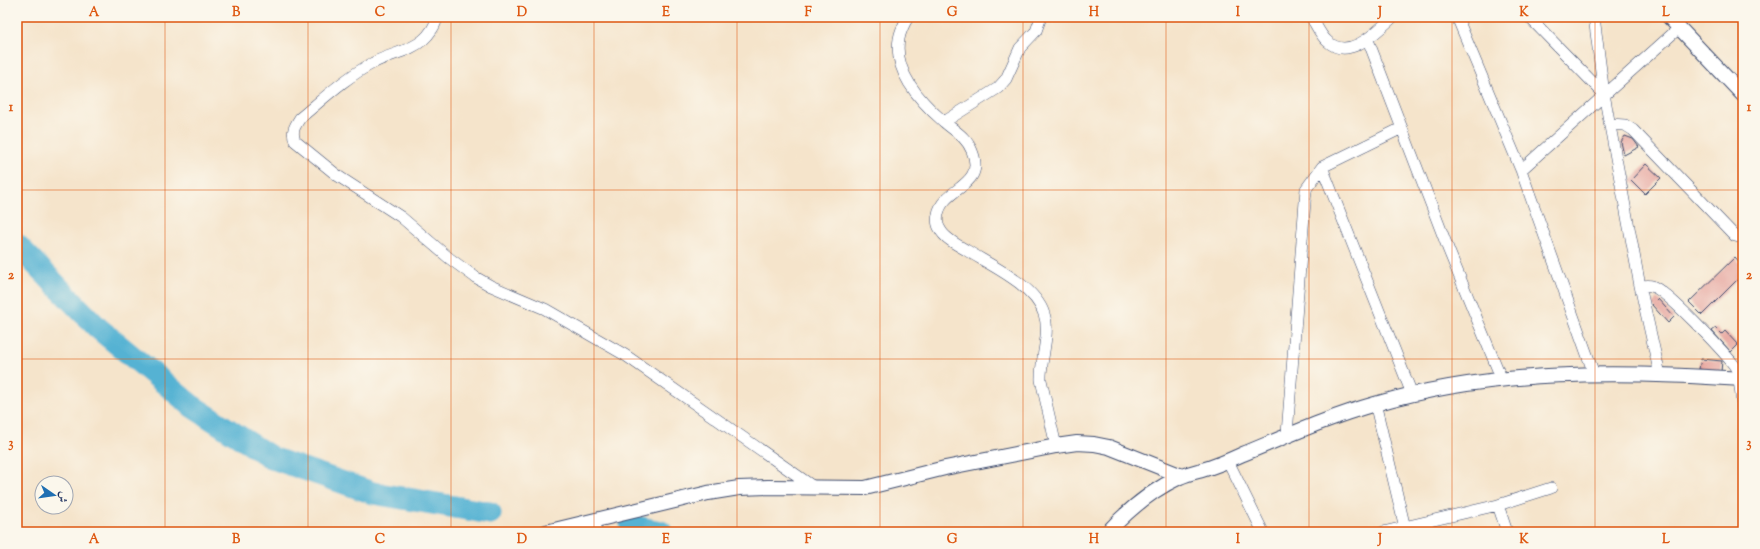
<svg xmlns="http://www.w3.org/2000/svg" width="1760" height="549" font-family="'Sorts Mill Goudy',Amiri,serif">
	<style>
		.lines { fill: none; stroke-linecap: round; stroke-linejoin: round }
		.river { stroke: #55b2d3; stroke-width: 23 }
		.building { fill: #e39791 }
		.minor-casing { stroke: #3c4a6e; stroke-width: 12 }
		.tertiary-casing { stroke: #3c4a6e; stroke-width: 16 }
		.minor { stroke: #fff; stroke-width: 11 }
		.tertiary { stroke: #fff; stroke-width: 14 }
		.grid { fill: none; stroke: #de5710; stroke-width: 1; stroke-opacity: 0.55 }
		.neatline { fill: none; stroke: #de5710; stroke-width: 1.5 }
		.grid-label { font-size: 13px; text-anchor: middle; font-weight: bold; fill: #de5710 }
	</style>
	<rect width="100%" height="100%" fill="#fbf7ec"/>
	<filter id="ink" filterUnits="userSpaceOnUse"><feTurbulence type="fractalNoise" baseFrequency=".025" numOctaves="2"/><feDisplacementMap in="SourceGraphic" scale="8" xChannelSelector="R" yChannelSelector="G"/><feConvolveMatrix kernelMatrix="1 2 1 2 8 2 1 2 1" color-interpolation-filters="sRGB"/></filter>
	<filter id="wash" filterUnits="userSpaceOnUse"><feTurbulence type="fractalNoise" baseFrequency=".012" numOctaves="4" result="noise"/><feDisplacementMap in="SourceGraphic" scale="16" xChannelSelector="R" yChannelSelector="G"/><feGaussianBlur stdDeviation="0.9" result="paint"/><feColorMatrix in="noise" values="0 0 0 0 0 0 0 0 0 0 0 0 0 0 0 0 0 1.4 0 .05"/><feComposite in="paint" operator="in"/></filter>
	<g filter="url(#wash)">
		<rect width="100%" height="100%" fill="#f5e4cb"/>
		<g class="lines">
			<path class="river" d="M 17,245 L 98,328 L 192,406 L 272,458 L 373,493 L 490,513
				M 631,526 L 661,532"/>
		</g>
		<g id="blocks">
			<path class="building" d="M 1625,136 L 1633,139 L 1639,147 L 1624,155 L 1621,142 Z
				M 1646,164 L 1661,178 L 1645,194 L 1631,180 Z
				M 1735,257 L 1743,266 L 1743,274 L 1702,315 L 1689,302 Z
				M 1658,299 L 1674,317 L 1668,323 L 1652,305 Z
				M 1716,328 L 1722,334 L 1725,331 L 1738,345 L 1731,352 L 1712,331 Z
				M 1701,359 L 1722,361 L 1721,372 L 1699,369 Z"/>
		</g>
	</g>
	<g filter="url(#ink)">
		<use href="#blocks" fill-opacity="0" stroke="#3c4a6e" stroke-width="1"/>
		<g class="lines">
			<defs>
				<path id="minor" d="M 437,17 C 436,25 429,35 423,40 C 409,52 389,54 373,63 C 346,77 323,99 300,118 C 295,126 291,131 295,141 L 338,176 L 401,217 L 449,258 L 475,277 L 491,286 L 545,309 L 625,355 L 815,488
					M 908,17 C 904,24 900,31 899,39 C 893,72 921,102 943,121 C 954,131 966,136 972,151 C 987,187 943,187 938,214 C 937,219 937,225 940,229 C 944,238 957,245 966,250 C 990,265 1035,285 1044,314 C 1051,333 1040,360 1041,380 L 1056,446
					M 1311,17 C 1316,24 1320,35 1327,41 C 1349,62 1377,31 1393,17
					M 1457,17 L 1521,170 L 1594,374
					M 1529,17 L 1604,94
					M 1594,17 L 1604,94 L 1640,286 L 1660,375
					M 1368,40 L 1449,251 L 1502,380
					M 944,122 L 998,88 L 1006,79 L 1020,48 L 1036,31 L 1041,17
					M 1610,124 L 1625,125 L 1633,130 L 1735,236 L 1743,238
					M 1322,167 L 1412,394
					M 1521,170 L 1679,28
					M 1640,286 C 1644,286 1649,285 1652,286 C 1667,291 1722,350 1734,365 L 1738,372 L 1743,411
					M 1375,403 L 1406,532
					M 1287,434 L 1306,189 L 1322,167 L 1402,128
					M 1228,461 L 1263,532
					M 1498,505 L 1507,532
					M 591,521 L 597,532
					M 1383,532 L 1498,505 L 1551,488"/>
				<path id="tertiary" d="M 1669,17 L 1743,95
					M 546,532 L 708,493 L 739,488 L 768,487 L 865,488 L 945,468 L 1056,446 L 1077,443 L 1094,444 L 1109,447 L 1182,476
					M 1108,532 C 1129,509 1152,490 1180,477 C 1187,474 1195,472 1202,470 C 1216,466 1230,460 1243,454 C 1287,436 1329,417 1375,404 C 1494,369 1621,371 1743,379"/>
			</defs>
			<use href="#minor" class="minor-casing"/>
			<use href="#tertiary" class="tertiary-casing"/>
			<use href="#minor" class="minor"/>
			<use href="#tertiary" class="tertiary"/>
		</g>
	</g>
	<path class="grid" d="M 165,17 L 165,532M 308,17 L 308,532M 451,17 L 451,532M 594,17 L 594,532M 737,17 L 737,532M 880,17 L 880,532M 1023,17 L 1023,532M 1166,17 L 1166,532M 1309,17 L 1309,532M 1452,17 L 1452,532M 1595,17 L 1595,532M 17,190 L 1743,190M 17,359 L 1743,359"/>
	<rect width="1760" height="549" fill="none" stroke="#fbf7ec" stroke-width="44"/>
	<g transform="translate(54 495) rotate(103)"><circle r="19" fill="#fbf7ec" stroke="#a1a7b3"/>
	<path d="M0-3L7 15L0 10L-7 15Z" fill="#1f6fb2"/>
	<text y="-6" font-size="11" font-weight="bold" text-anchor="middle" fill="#1b2f5e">ش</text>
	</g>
	<rect x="22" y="22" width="1716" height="505" class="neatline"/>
	<g class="grid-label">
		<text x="94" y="16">A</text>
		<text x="236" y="16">B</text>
		<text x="380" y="16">C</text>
		<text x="522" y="16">D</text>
		<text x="666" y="16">E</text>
		<text x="808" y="16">F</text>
		<text x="952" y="16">G</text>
		<text x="1094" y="16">H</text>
		<text x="1238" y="16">I</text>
		<text x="1380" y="16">J</text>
		<text x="1524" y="16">K</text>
		<text x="1666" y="16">L</text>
		<text x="11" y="111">1</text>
		<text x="1749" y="111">1</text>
		<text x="11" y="279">2</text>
		<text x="1749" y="279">2</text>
		<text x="11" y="447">3</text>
		<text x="1749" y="447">3</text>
		<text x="94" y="543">A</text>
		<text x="236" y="543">B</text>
		<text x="380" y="543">C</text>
		<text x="522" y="543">D</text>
		<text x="666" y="543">E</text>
		<text x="808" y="543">F</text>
		<text x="952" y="543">G</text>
		<text x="1094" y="543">H</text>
		<text x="1238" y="543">I</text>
		<text x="1380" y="543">J</text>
		<text x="1524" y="543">K</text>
		<text x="1666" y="543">L</text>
	</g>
</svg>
